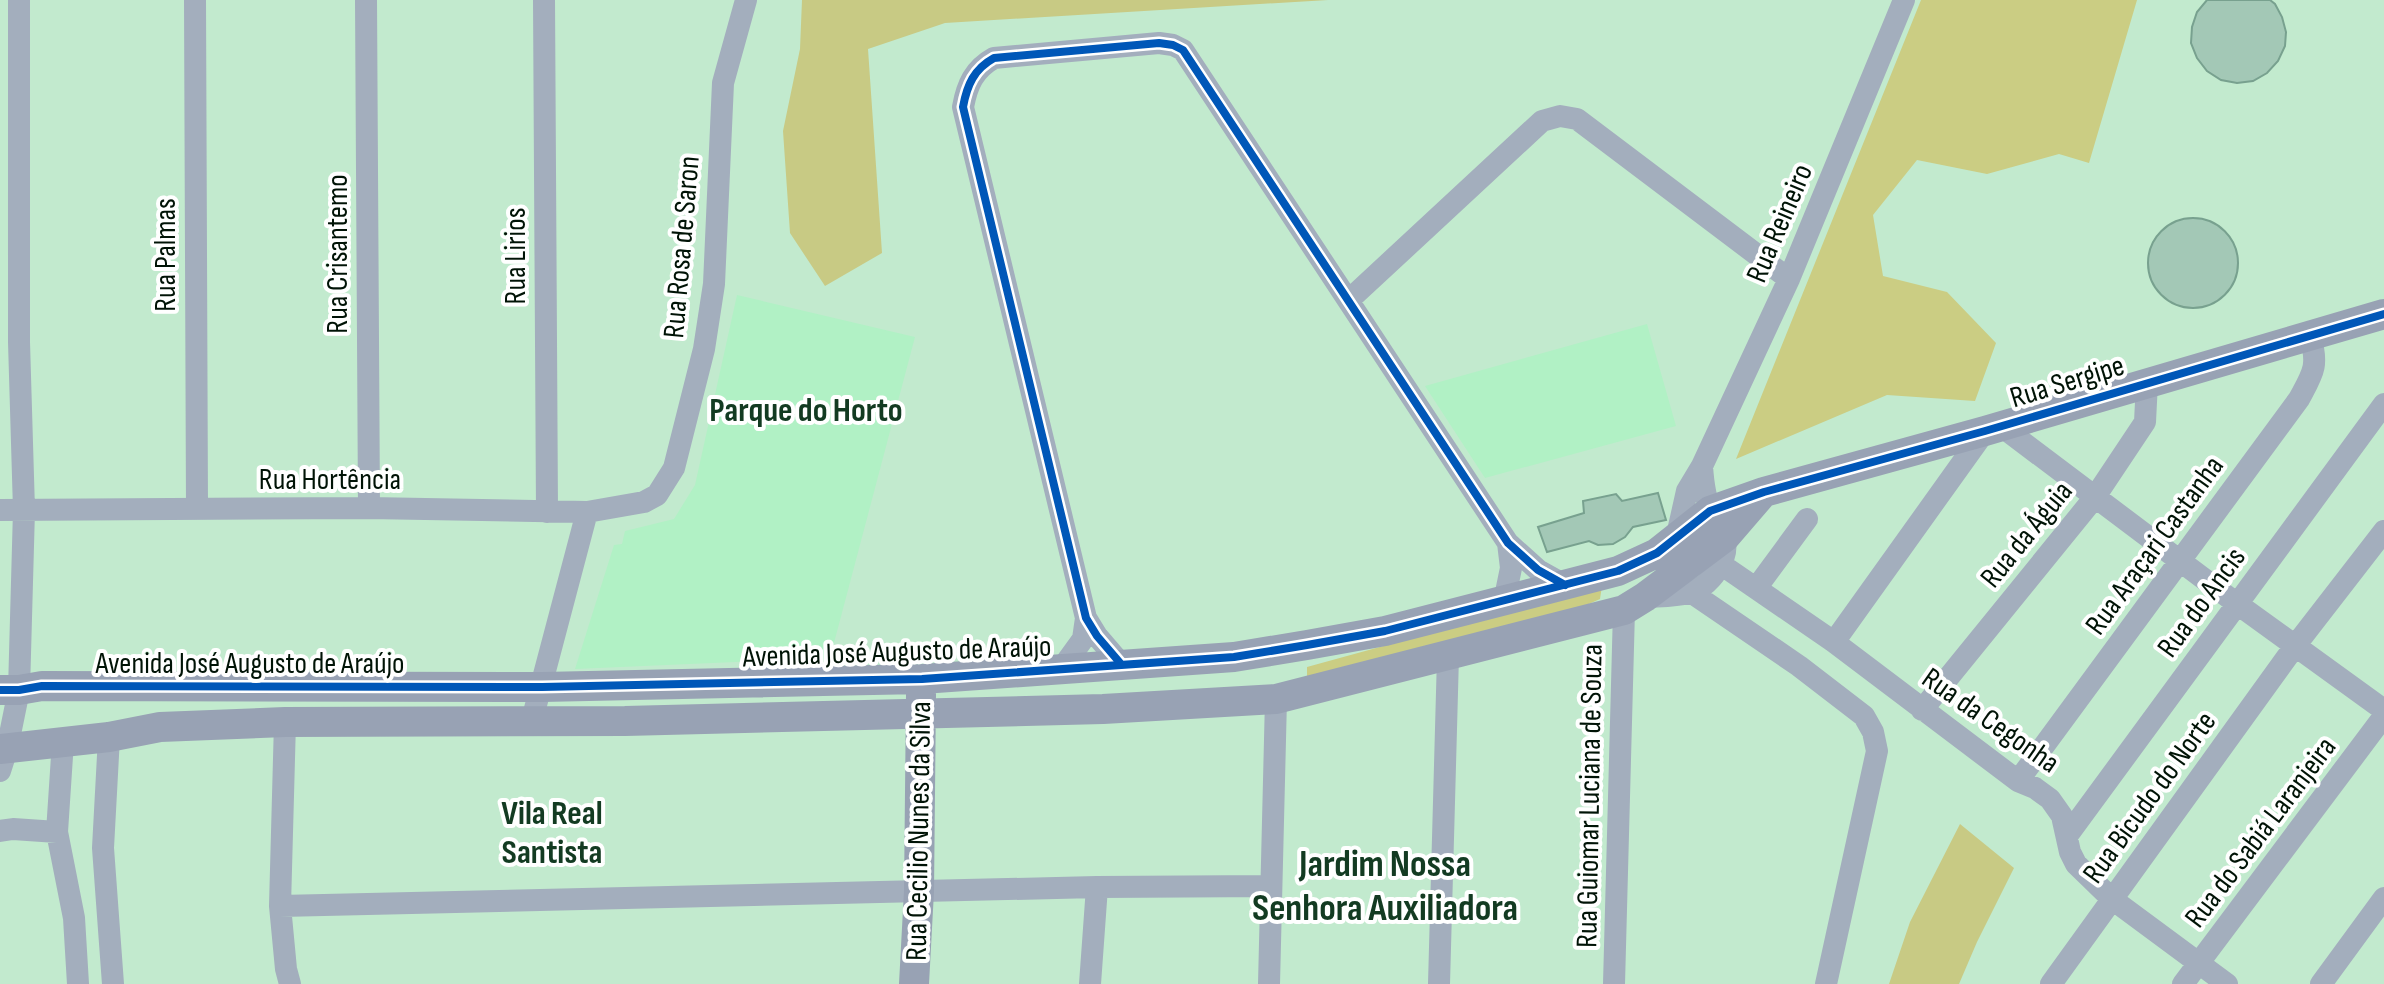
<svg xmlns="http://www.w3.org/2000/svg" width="2384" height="984" font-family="'Sofia Sans Condensed',sans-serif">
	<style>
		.built { fill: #b1f1c5 }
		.green { fill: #cbcd83 }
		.forest { fill: #c8ca84 }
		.building { fill: #a3c8b6; stroke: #78a18f; stroke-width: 2 }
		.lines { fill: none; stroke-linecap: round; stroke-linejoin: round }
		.street { stroke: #a3aebd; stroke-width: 22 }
		.secondary { stroke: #98a2b4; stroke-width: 30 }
		.cycleway-casing { stroke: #fff; stroke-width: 13 }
		.cycleway { stroke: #0057b8; stroke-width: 8 }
		.labels { text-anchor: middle; stroke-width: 8; stroke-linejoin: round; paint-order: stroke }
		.street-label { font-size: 30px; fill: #001306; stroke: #fff }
		.quarter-label { font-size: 34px; font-weight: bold; fill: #133b22; stroke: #fff }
		.district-label { font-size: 38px; font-weight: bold; fill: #133b22; stroke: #fff }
	</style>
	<rect width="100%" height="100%" fill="#c2eace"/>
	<path class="built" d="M 737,295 L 915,337 L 830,658 L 575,669 L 614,545 L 622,544 L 625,531 L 674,519 L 695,485 Z
		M 1647,324 L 1676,426 L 1485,478 L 1425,386 Z"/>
	<path class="green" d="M 1921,0 L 2137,0 L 2089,163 L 2059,154 L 1987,174 L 1917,160 L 1873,215 L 1883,276 L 1947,292 L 1996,343 L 1975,401 L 1887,395 L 1736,459 Z
		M 1602,586 L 1600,599 L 1582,607 L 1307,679 L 1307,667 Z"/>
	<path class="forest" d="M 802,0 L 1328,0 L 945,23 L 868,49 L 882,253 L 825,286 L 790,233 L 783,131 L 800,49 Z
		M 1960,824 L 2014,868 L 1977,942 L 1959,984 L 1889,984 L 1910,922 Z"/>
	<path class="building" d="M 2207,0 L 2270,0 L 2275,4 L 2282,17 L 2286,32 L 2285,46 L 2278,61 L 2267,73 L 2253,81 L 2237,83 L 2221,80 L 2207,71 L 2197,58 L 2191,43 L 2192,27 L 2197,12 Z
		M2148 263a45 45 0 1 1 90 0a45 45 0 1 1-90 0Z
		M 1658,493 L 1666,520 L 1633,527 L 1625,537 L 1613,544 L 1598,545 L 1589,541 L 1547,552 L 1538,527 L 1584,513 L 1583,501 L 1616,494 L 1622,501 Z"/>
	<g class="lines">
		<path class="street" d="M 195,0 L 197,509
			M 366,0 L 369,508
			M 544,0 L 547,512
			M 1349,300 L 1542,121 L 1560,116 L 1577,119 L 1789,279
			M 2001,426 L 2236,603 L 2384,710
			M 0,510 L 369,508 L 587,512 L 644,502 L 657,495 L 674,468 L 704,349 L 714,284 L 723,83 L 746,0
			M 1676,540 L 1687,491 L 1702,466 L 1789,279 L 1904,0
			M 1722,565 L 1834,642 L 2018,781 L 2035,788 L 2050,799 L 2062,816 L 2070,852 L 2076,864 L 2112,899 L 2227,984
			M 1757,587 L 1807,519
			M 1692,593 L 1799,666 L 1864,716 L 1873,732 L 1877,751 L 1826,984
			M 1645,597 C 1659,596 1674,597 1688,593 C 1710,587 1731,559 1724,536 C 1723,528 1716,521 1712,514 C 1705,499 1703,482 1702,466
			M 1504,602 L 1511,568 L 1508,543
			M 1834,642 L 1985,431
			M 1121,664 L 1097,636 L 1086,618 L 963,107 C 967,85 974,69 994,58 L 1159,43 L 1173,45 L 1183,50 L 1508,543 L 1538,570 L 1565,585
			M 1062,668 L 1083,639 L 1086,618
			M 1922,710 L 2095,497 L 2145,422 L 2147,382
			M 532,720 L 587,512
			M 285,722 L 280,906 L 286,969 L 290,984
			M 109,737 L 103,848 L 113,984
			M 63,741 L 57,832 L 74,918 L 78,984
			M 0,771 L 7,749 L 19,690 L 24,510 L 19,342 L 19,0
			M 2018,781 L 2299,399 C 2313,373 2319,366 2310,336
			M 0,831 L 13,829 L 57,832
			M 2067,836 L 2384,404
			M 280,906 L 1097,887 L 1271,886
			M 1090,984 L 1097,887
			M 1269,984 L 1276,699
			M 1439,984 L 1448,656
			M 1614,984 L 1624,610
			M 2051,984 L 2295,646 L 2384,531
			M 2183,984 L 2384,716
			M 2321,984 L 2384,898"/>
		<path class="secondary" d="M 0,690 L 19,690 L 42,686 L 542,687 L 922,679 L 1234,657 L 1307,645 L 1385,631 L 1618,571 L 1657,553 L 1710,511 L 1764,492 L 1985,431 L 2384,314
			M 0,749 L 109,737 L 160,727 L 285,722 L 625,721 L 1103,709 L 1276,699 L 1624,610 L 1645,597 L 1725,537 L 1762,494
			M 914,984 L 919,891 L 921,694"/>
		<defs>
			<path id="cycleway" d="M 1121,664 L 1097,636 L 1086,618 L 963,107 C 967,85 974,69 994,58 L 1159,43 L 1173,45 L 1183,50 L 1508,543 L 1538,570 L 1565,585
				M 0,690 L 19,690 L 42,686 L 542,687 L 922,679 L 1234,657 L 1307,645 L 1385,631 L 1618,571 L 1657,553 L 1710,511 L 1764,492 L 1985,431 L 2384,314"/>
		</defs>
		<use href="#cycleway" class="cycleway-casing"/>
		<use href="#cycleway" class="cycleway"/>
	</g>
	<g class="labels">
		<g class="street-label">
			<text transform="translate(1779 223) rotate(-67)" y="10">Rua Reineiro</text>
			<text transform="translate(681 247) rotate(-85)" y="10">Rua Rosa de Saron</text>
			<text transform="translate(337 254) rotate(-90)" y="10">Rua Crisantemo</text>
			<text transform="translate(165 255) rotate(-90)" y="10">Rua Palmas</text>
			<text transform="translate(515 256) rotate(-90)" y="10">Rua Lirios</text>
			<text transform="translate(2067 381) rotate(-17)" y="10">Rua Sergipe</text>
			<text x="330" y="489">Rua Hortência</text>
			<text transform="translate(2026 534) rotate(-51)" y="10">Rua da Águia</text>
			<text transform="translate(2154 545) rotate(-54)" y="10">Rua Araçari Castanha</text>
			<text transform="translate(2201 602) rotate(-54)" y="10">Rua do Ancis</text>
			<text transform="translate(897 651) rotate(-2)" y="10">Avenida José Augusto de Araújo</text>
			<text x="250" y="673">Avenida José Augusto de Araújo</text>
			<text transform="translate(1991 720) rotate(35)" y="10">Rua da Cegonha</text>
			<text transform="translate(1589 796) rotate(-89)" y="10">Rua Guiomar Luciana de Souza</text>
			<text transform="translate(2149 797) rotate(-54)" y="10">Rua Bicudo do Norte</text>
			<text transform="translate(918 831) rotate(-89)" y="10">Rua Cecilio Nunes da Silva</text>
			<text transform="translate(2260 832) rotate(-53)" y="10">Rua do Sabiá Laranjeira</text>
		</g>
		<g class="quarter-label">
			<text x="806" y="421">Parque do Horto</text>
			<text x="552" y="824">Vila Real<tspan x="552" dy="39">Santista</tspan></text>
		</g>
		<g class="district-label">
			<text x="1385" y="876">Jardim Nossa<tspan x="1385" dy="44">Senhora Auxiliadora</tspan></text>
		</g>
	</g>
</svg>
